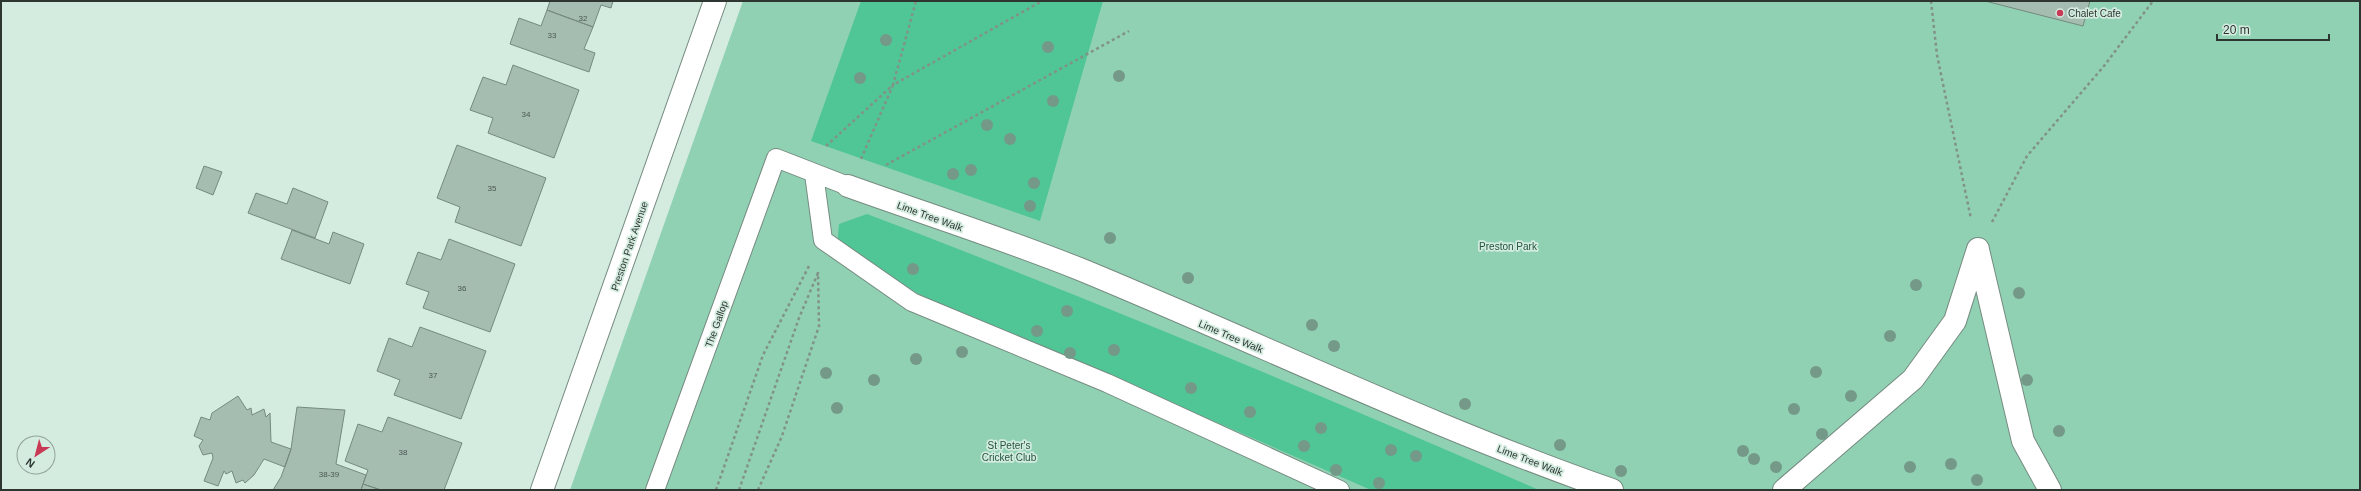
<svg xmlns="http://www.w3.org/2000/svg" width="2361" height="491" font-family="Arial,sans-serif">
	<style>
		.green { fill: #91d1b3 }
		.forest { fill: #50c697 }
		.building { fill: #a5bcb0; stroke: #748a7f }
		.lines { fill: none; stroke-linecap: round; stroke-linejoin: round }
		.lane-casing { stroke: #758b80; stroke-width: 20 }
		.street-casing { stroke: #758b80; stroke-width: 24 }
		.path { stroke: #819289; stroke-width: 2.5; stroke-dasharray: 3 3; stroke-linecap: butt }
		.lane { stroke: #fff; stroke-width: 18 }
		.street { stroke: #fff; stroke-width: 22 }
		.tree { fill: #749988 }
		.poi-dot { fill: #c93956; stroke: #d4ece0; stroke-width: 1.5 }
		.labels { text-anchor: middle; stroke-width: 3.5; stroke-linejoin: round; paint-order: stroke }
		.number-label { font-size: 8px; fill: #4b5851 }
		.poi-label { font-size: 10px; fill: #2d3631; stroke: #d4ece0; text-anchor: start }
		.street-label { font-size: 10px; fill: #2d3631; stroke: #d4ece0 }
		.park-label { font-size: 10px; fill: #255540; stroke: #d4ece0 }
	</style>
	<rect width="100%" height="100%" fill="#d4ece0"/>
	<path class="green" d="M 743,1 L 2360,1 L 2360,490 L 570,490 Z"/>
	<path class="forest" d="M 861,1 L 1103,1 L 1040,221 L 811,141 Z
		M 867,214 C 1094,300 1317,393 1539,490 L 1371,490 L 1225,426 L 972,320 L 917,293 L 837,246 L 839,224 Z"/>
	<path class="building" d="M 550,1 L 613,1 L 611,8 L 601,5 L 593,27 L 547,10 Z
		M 1985,1 L 2090,1 L 2083,26 Z
		M 547,10 L 593,27 L 584,49 L 595,53 L 589,72 L 510,44 L 519,18 L 541,26 Z
		M 513,65 L 579,90 L 554,158 L 488,133 L 493,118 L 470,110 L 483,77 L 506,85 Z
		M 457,145 L 546,178 L 521,246 L 455,222 L 460,207 L 437,198 Z
		M 204,166 L 222,172 L 213,195 L 196,188 Z
		M 293,188 L 328,202 L 315,238 L 248,213 L 256,193 L 287,204 Z
		M 292,230 L 329,244 L 333,232 L 364,244 L 350,284 L 281,259 Z
		M 449,239 L 515,264 L 490,332 L 423,308 L 429,292 L 406,284 L 418,252 L 441,260 Z
		M 420,327 L 486,351 L 461,419 L 394,395 L 400,380 L 377,371 L 389,338 L 412,347 Z
		M 238,396 L 247,410 L 251,408 L 252,415 L 264,409 L 266,417 L 270,413 L 271,442 L 291,449 L 285,467 L 264,459 L 254,475 L 245,483 L 243,480 L 236,483 L 232,471 L 226,474 L 224,471 L 218,486 L 204,481 L 213,458 L 212,453 L 203,455 L 199,446 L 203,440 L 194,436 L 201,417 L 210,420 L 212,413 Z
		M 297,407 L 345,410 L 336,464 L 366,475 L 361,490 L 273,490 L 281,477 L 291,449 Z
		M 388,417 L 462,443 L 444,490 L 381,490 L 363,484 L 368,470 L 345,461 L 358,424 L 382,432 Z
		M 363,484 L 381,490 L 361,490 Z"/>
	<g class="lines">
		<defs>
			<path id="lane" d="M 814,174 L 823,240 L 912,302 L 1107,383 L 1340,490
				M 655,490 L 776,158 L 848,186"/>
			<path id="street" d="M 848,186 C 926,214 1005,239 1082,270 C 1259,343 1431,427 1612,490
				M 1978,250 L 2023,441 L 2050,490
				M 542,490 L 715,1
				M 1784,490 L 1913,379 L 1955,321 L 1978,249"/>
		</defs>
		<use href="#lane" class="lane-casing"/>
		<use href="#street" class="street-casing"/>
		<path class="path" d="M 1931,1 L 1937,55 L 1971,219
			M 826,146 L 893,85 L 916,1
			M 861,159 L 893,85 L 1042,1
			M 886,165 L 1129,31
			M 1992,222 L 2027,156 L 2104,66 L 2153,1
			M 716,490 L 763,355 L 809,266
			M 739,490 L 799,318 L 818,273
			M 758,490 L 782,436 L 819,326 L 818,272"/>
		<use href="#lane" class="lane"/>
		<use href="#street" class="street"/>
	</g>
	<g class="tree">
		<circle cx="886" cy="40" r="6"/>
		<circle cx="1048" cy="47" r="6"/>
		<circle cx="1119" cy="76" r="6"/>
		<circle cx="860" cy="78" r="6"/>
		<circle cx="1053" cy="101" r="6"/>
		<circle cx="987" cy="125" r="6"/>
		<circle cx="1010" cy="139" r="6"/>
		<circle cx="971" cy="170" r="6"/>
		<circle cx="953" cy="174" r="6"/>
		<circle cx="1034" cy="183" r="6"/>
		<circle cx="1030" cy="206" r="6"/>
		<circle cx="1110" cy="238" r="6"/>
		<circle cx="913" cy="269" r="6"/>
		<circle cx="1188" cy="278" r="6"/>
		<circle cx="1916" cy="285" r="6"/>
		<circle cx="2019" cy="293" r="6"/>
		<circle cx="1067" cy="311" r="6"/>
		<circle cx="1312" cy="325" r="6"/>
		<circle cx="1037" cy="331" r="6"/>
		<circle cx="1890" cy="336" r="6"/>
		<circle cx="1334" cy="346" r="6"/>
		<circle cx="1114" cy="350" r="6"/>
		<circle cx="962" cy="352" r="6"/>
		<circle cx="1070" cy="353" r="6"/>
		<circle cx="916" cy="359" r="6"/>
		<circle cx="1816" cy="372" r="6"/>
		<circle cx="826" cy="373" r="6"/>
		<circle cx="874" cy="380" r="6"/>
		<circle cx="2027" cy="380" r="6"/>
		<circle cx="1191" cy="388" r="6"/>
		<circle cx="1851" cy="396" r="6"/>
		<circle cx="1465" cy="404" r="6"/>
		<circle cx="837" cy="408" r="6"/>
		<circle cx="1794" cy="409" r="6"/>
		<circle cx="1250" cy="412" r="6"/>
		<circle cx="1321" cy="428" r="6"/>
		<circle cx="2059" cy="431" r="6"/>
		<circle cx="1822" cy="434" r="6"/>
		<circle cx="1560" cy="445" r="6"/>
		<circle cx="1304" cy="446" r="6"/>
		<circle cx="1391" cy="450" r="6"/>
		<circle cx="1743" cy="451" r="6"/>
		<circle cx="1416" cy="456" r="6"/>
		<circle cx="1754" cy="459" r="6"/>
		<circle cx="1951" cy="464" r="6"/>
		<circle cx="1776" cy="467" r="6"/>
		<circle cx="1910" cy="467" r="6"/>
		<circle cx="1336" cy="470" r="6"/>
		<circle cx="1621" cy="471" r="6"/>
		<circle cx="1977" cy="480" r="6"/>
		<circle cx="1379" cy="483" r="6"/>
	</g>
	<circle class="poi-dot" cx="2060" cy="13" r="4"/>
	<g class="labels">
		<g class="number-label">
			<text x="583" y="21">32</text>
			<text x="552" y="38">33</text>
			<text x="526" y="117">34</text>
			<text x="492" y="191">35</text>
			<text x="462" y="291">36</text>
			<text x="433" y="378">37</text>
			<text x="403" y="455">38</text>
			<text x="329" y="477">38-39</text>
		</g>
		<g class="poi-label">
			<text x="2068" y="17">Chalet Cafe</text>
		</g>
		<g class="street-label">
			<text transform="translate(930 216) rotate(20)" y="4">Lime Tree Walk</text>
			<text transform="translate(629 246) rotate(-71)" y="4">Preston Park Avenue</text>
			<text transform="translate(716 324) rotate(-70)" y="4">The Gallop</text>
			<text transform="translate(1231 336) rotate(23)" y="4">Lime Tree Walk</text>
			<text transform="translate(1530 460) rotate(21)" y="4">Lime Tree Walk</text>
		</g>
		<g class="park-label">
			<text x="1508" y="250">Preston Park</text>
			<text x="1009" y="449">St Peter's<tspan x="1009" dy="12">Cricket Club</tspan></text>
		</g>
	</g>
	<rect width="2361" height="491" fill="none" stroke="#2d3631" stroke-width="4"/>
	<g transform="translate(36 455) rotate(216)"><circle r="19" fill="#d4ece0" stroke="#91a39a"/>
	<path d="M0-3L7 15L0 10L-7 15Z" fill="#c93956"/>
	<text y="-6" font-size="11" font-weight="bold" text-anchor="middle" fill="#2d3631">N</text>
	</g>
	<path d="M2217 34v6h112v-6" fill="none" stroke="#2d3631" stroke-width="2"/>
	<text x="2223" y="34" font-size="12" fill="#2d3631" stroke="#d4ece0" stroke-width="3" paint-order="stroke">20 m</text>
</svg>
